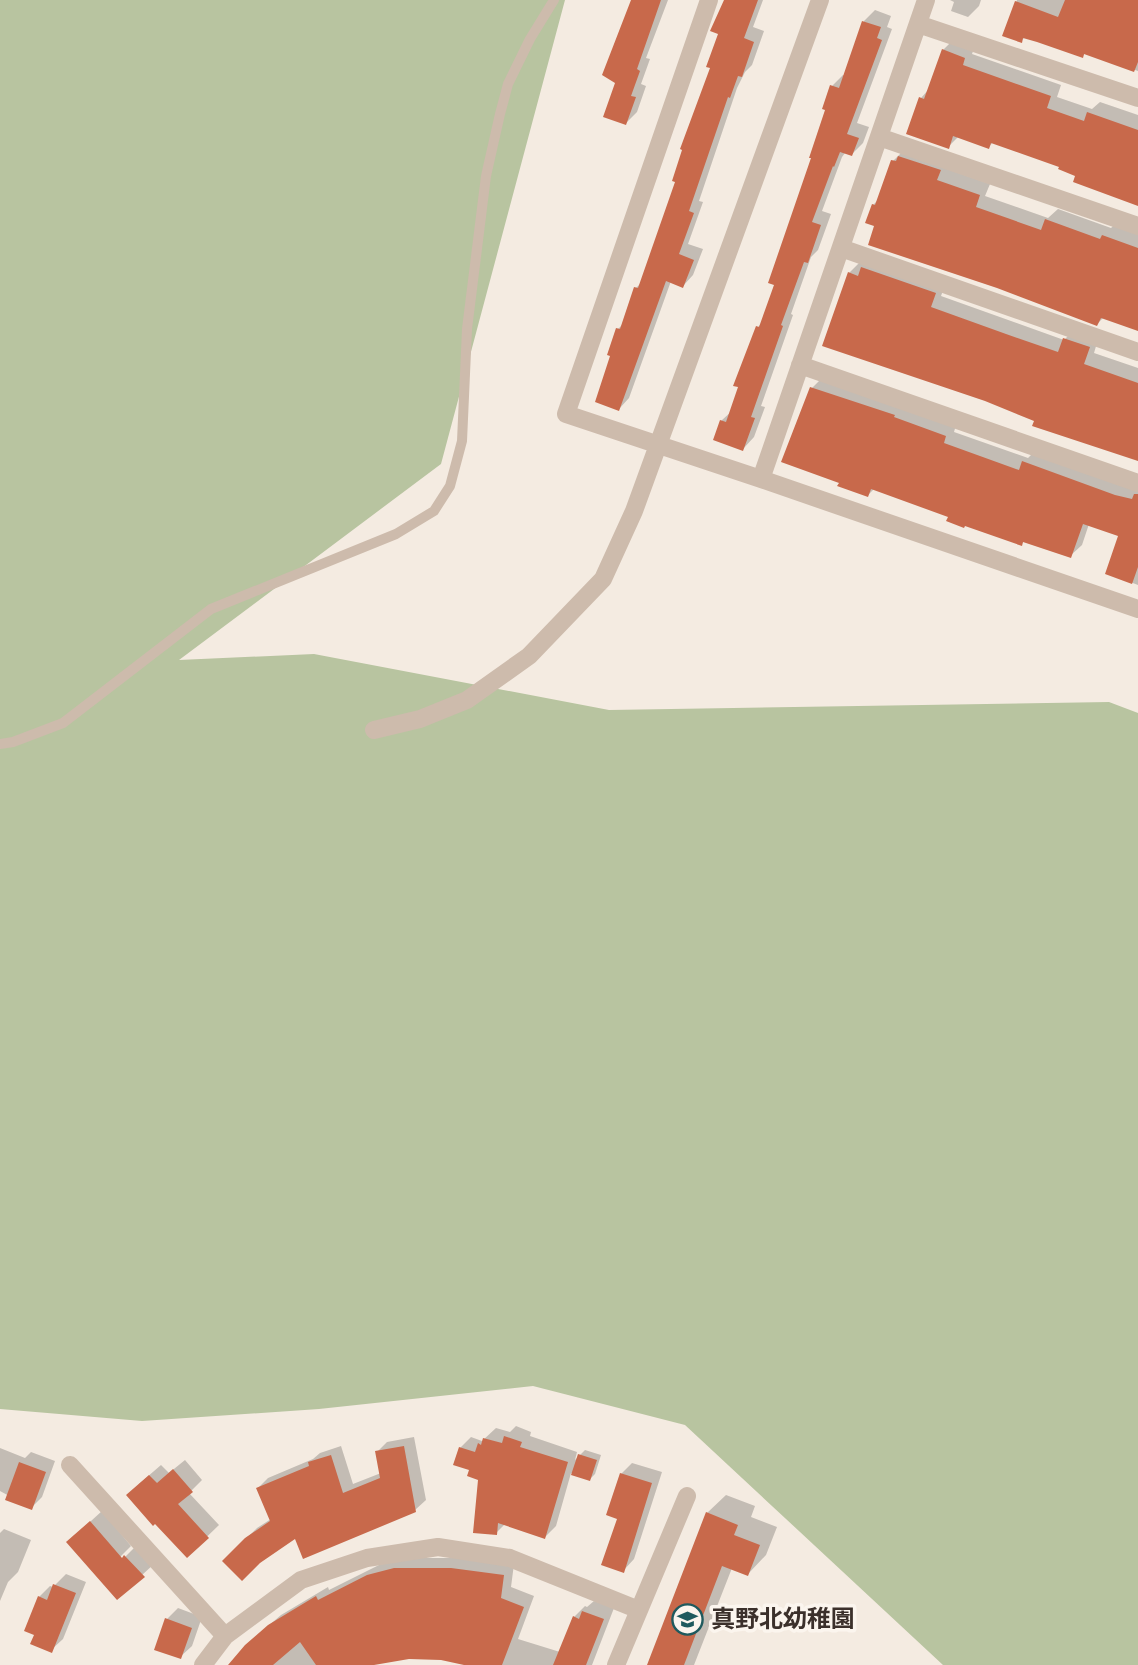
<svg xmlns="http://www.w3.org/2000/svg" width="1138" height="1665" font-family="Figtree,'Noto Sans JP',sans-serif">
	<style>
		.green { fill: #b8c4a0 }
		.shadow { fill: #0003 }
		.building { fill: #c8694b }
		.lines { fill: none; stroke-linecap: round; stroke-linejoin: round }
		.lane { stroke: #cdbbac; stroke-width: 10 }
		.street { stroke: #cdbbac; stroke-width: 18 }
		.labels { text-anchor: middle; stroke-width: 7; stroke-linejoin: round; paint-order: stroke }
		.poi-label { font-size: 24px; font-weight: bold; fill: #3b302b; stroke: #fbf5ee; text-anchor: start }
	</style>
	<rect width="100%" height="100%" fill="#f4ebe1"/>
	<path class="green" d="M 0,0 L 565,0 L 441,464 L 179,660 L 314,654 L 609,710 L 1109,702 L 1138,713 L 1138,1665 L 943,1665 L 685,1425 L 533,1386 L 319,1409 L 142,1421 L 0,1409 Z"/>
	<path class="shadow" d="M 633,0 L 668,0 L 646,58 L 650,59 L 641,84 L 646,86 L 637,112 L 626,123 L 618,82 Z
		M 726,0 L 763,0 L 753,27 L 764,31 L 752,65 L 745,72 L 737,88 L 699,201 L 703,202 L 688,244 L 703,249 L 693,275 L 683,286 L 671,281 L 629,398 L 619,409 L 613,355 L 618,329 L 624,323 L 636,288 L 642,282 L 677,181 L 712,67 Z
		M 950,0 L 981,0 L 979,6 L 968,17 L 951,11 L 954,2 Z
		M 1017,0 L 1138,0 L 1138,71 L 1085,53 L 1083,56 L 1025,37 L 1021,41 L 1005,35 Z
		M 875,10 L 891,16 L 887,27 L 892,29 L 857,123 L 869,127 L 863,143 L 852,154 L 845,153 L 842,157 L 822,211 L 831,214 L 818,250 L 811,257 L 791,314 L 793,315 L 761,406 L 765,407 L 754,437 L 743,449 L 721,421 L 733,410 L 758,327 L 763,322 L 828,109 L 832,86 L 843,75 L 845,75 L 864,21 Z
		M 954,39 L 975,46 L 972,54 L 1061,85 L 1057,97 L 1092,109 L 1100,102 L 1138,115 L 1138,204 L 1061,166 L 993,142 L 989,147 L 959,136 L 948,147 L 921,98 L 929,89 L 943,50 Z
		M 904,150 L 947,169 L 990,184 L 985,196 L 1048,218 L 1058,209 L 1111,228 L 1114,225 L 1138,233 L 1138,329 L 1104,317 L 1097,324 L 877,225 L 873,205 L 879,199 L 893,161 Z
		M 860,262 L 946,282 L 941,296 L 1064,340 L 1076,328 L 1099,336 L 1094,353 L 1138,368 L 1138,459 L 1036,420 L 849,273 Z
		M 823,377 L 956,425 L 954,432 L 1028,458 L 1035,451 L 1138,487 L 1138,585 L 1107,573 L 1121,535 L 1089,524 L 1082,545 L 1070,556 L 1025,540 L 1021,544 L 875,488 L 868,495 L 812,388 Z
		M 516,1426 L 531,1432 L 530,1436 L 577,1452 L 575,1460 L 585,1450 L 601,1455 L 595,1474 L 590,1479 L 571,1473 L 556,1526 L 545,1537 L 505,1524 L 496,1533 L 479,1479 L 471,1469 L 460,1448 L 471,1437 L 482,1441 L 496,1428 L 510,1432 Z
		M 414,1437 L 426,1500 L 415,1510 L 296,1537 L 224,1561 L 257,1528 L 271,1519 L 258,1488 L 268,1478 L 313,1459 L 320,1453 L 341,1446 L 353,1484 L 381,1473 L 377,1452 L 387,1442 Z
		M 0,1448 L 25,1458 L 31,1452 L 55,1461 L 42,1497 L 31,1508 L 0,1491 Z
		M 185,1460 L 202,1480 L 189,1493 L 219,1525 L 187,1556 L 139,1484 L 161,1465 L 169,1473 Z
		M 632,1463 L 662,1472 L 634,1559 L 623,1571 L 619,1518 L 621,1474 Z
		M 726,1495 L 755,1506 L 751,1517 L 777,1527 L 766,1555 L 748,1574 L 732,1568 L 694,1665 L 649,1665 L 707,1513 Z
		M 102,1511 L 131,1546 L 117,1560 L 119,1563 L 136,1546 L 154,1564 L 117,1598 L 80,1531 Z
		M 4,1529 L 31,1540 L 18,1572 L 8,1582 L 0,1601 L 0,1533 Z
		M 407,1558 L 463,1558 L 514,1564 L 511,1587 L 534,1596 L 518,1639 L 560,1652 L 574,1617 L 585,1606 L 587,1607 L 594,1601 L 614,1608 L 592,1665 L 473,1665 L 441,1659 L 409,1657 L 365,1665 L 230,1665 L 259,1634 L 281,1615 L 328,1587 L 329,1590 L 379,1565 Z
		M 66,1574 L 86,1582 L 63,1639 L 51,1650 L 36,1634 L 39,1597 L 50,1586 L 53,1587 Z
		M 178,1608 L 202,1617 L 192,1646 L 180,1657 L 167,1619 Z"/>
	<path class="building" d="M 631,0 L 661,0 L 637,69 L 640,71 L 631,96 L 636,97 L 626,125 L 603,117 L 615,83 L 602,75 Z
		M 724,0 L 758,0 L 744,38 L 754,42 L 742,77 L 738,76 L 730,98 L 728,97 L 689,211 L 694,213 L 679,254 L 694,260 L 683,288 L 666,281 L 619,411 L 595,402 L 610,356 L 607,355 L 616,328 L 620,329 L 634,287 L 638,288 L 675,182 L 672,181 L 682,150 L 680,149 L 710,68 L 706,67 L 718,34 L 710,31 Z
		M 1065,0 L 1138,0 L 1138,62 L 1134,72 L 1084,54 L 1083,58 L 1037,42 L 1023,38 L 1022,43 L 1002,36 L 1015,1 L 1058,17 Z
		M 862,21 L 881,27 L 877,38 L 882,40 L 847,134 L 859,138 L 852,156 L 840,152 L 834,167 L 833,166 L 812,222 L 821,225 L 808,263 L 804,262 L 781,325 L 783,326 L 751,417 L 755,418 L 743,451 L 713,440 L 720,420 L 726,422 L 738,387 L 733,386 L 756,326 L 759,327 L 774,285 L 768,283 L 811,158 L 809,158 L 825,110 L 822,109 L 830,85 L 839,88 Z
		M 942,49 L 965,58 L 963,65 L 1051,96 L 1047,108 L 1084,121 L 1087,112 L 1138,130 L 1138,206 L 1073,182 L 1075,176 L 1058,169 L 1059,167 L 991,143 L 989,149 L 953,136 L 949,149 L 906,134 L 919,97 L 924,99 Z
		M 898,156 L 941,170 L 937,180 L 980,195 L 976,207 L 1041,230 L 1045,219 L 1100,239 L 1102,235 L 1138,248 L 1138,331 L 1101,318 L 1097,326 L 997,288 L 868,245 L 874,226 L 865,223 L 872,204 L 875,205 L 891,160 L 896,161 Z
		M 861,267 L 936,293 L 931,307 L 1006,334 L 1058,352 L 1063,338 L 1090,347 L 1084,364 L 1138,383 L 1138,461 L 1032,426 L 1034,421 L 985,401 L 822,346 L 848,272 L 858,276 Z
		M 810,387 L 895,415 L 894,417 L 946,436 L 944,443 L 1019,470 L 1022,461 L 1115,495 L 1132,499 L 1134,494 L 1138,494 L 1138,567 L 1132,584 L 1105,574 L 1118,536 L 1083,524 L 1071,558 L 1023,542 L 1022,546 L 965,526 L 964,528 L 946,521 L 948,517 L 871,489 L 868,497 L 837,486 L 839,483 L 781,462 Z
		M 504,1436 L 522,1442 L 520,1447 L 568,1462 L 545,1539 L 498,1523 L 497,1535 L 473,1533 L 478,1480 L 467,1476 L 469,1470 L 453,1465 L 459,1447 L 475,1452 L 478,1443 L 481,1445 L 483,1438 L 502,1443 Z
		M 404,1446 L 416,1512 L 303,1559 L 295,1539 L 260,1563 L 242,1581 L 222,1561 L 245,1538 L 270,1521 L 256,1488 L 309,1466 L 308,1462 L 331,1455 L 343,1493 L 380,1478 L 375,1451 Z
		M 578,1454 L 597,1460 L 590,1481 L 571,1475 Z
		M 19,1462 L 46,1472 L 32,1510 L 5,1500 Z
		M 173,1469 L 193,1492 L 178,1504 L 209,1538 L 187,1558 L 155,1524 L 153,1526 L 126,1495 L 149,1475 L 157,1483 Z
		M 620,1473 L 652,1483 L 624,1573 L 601,1565 L 617,1519 L 606,1515 Z
		M 706,1512 L 738,1525 L 734,1535 L 760,1545 L 748,1576 L 722,1566 L 684,1665 L 647,1665 Z
		M 90,1521 L 122,1558 L 124,1555 L 145,1577 L 117,1600 L 66,1542 Z
		M 394,1568 L 451,1568 L 504,1575 L 501,1598 L 524,1607 L 502,1665 L 464,1665 L 441,1660 L 409,1659 L 374,1665 L 316,1665 L 300,1642 L 273,1665 L 228,1665 L 245,1645 L 268,1625 L 316,1596 L 318,1600 L 367,1575 Z
		M 53,1584 L 76,1593 L 52,1653 L 30,1644 L 34,1635 L 24,1631 L 38,1596 L 47,1600 Z
		M 582,1611 L 604,1619 L 586,1665 L 553,1665 L 573,1616 L 579,1619 Z
		M 165,1618 L 192,1628 L 181,1659 L 154,1650 Z"/>
	<g class="lines">
		<path class="lane" d="M 0,744 L 13,742 L 63,723 L 211,609 L 396,534 L 434,511 L 450,486 L 462,441 L 467,329 L 486,176 L 500,114 L 508,84 L 530,39 L 554,0"/>
		<path class="street" d="M 709,0 L 566,414 L 761,479 L 1138,609
			M 918,24 L 1138,98
			M 879,137 L 1138,226
			M 841,248 L 1138,352
			M 800,365 L 1138,483
			M 761,479 L 926,0
			M 374,730 L 420,719 L 467,700 L 529,656 L 603,579 L 634,511 L 820,0
			M 70,1465 L 225,1636
			M 203,1665 L 225,1636 L 301,1580 L 367,1558 L 438,1547 L 510,1558 L 639,1610
			M 616,1665 L 687,1496"/>
	</g>
	<defs>
		<symbol id="school-ring" viewBox="-11 -11 22 22"><circle r="9.5" fill="#fbf5ee" stroke="#1f5a5e" stroke-width="1.5"/><path d="M0-5L7-2L0 1L-7-2ZM-4 1L0 2.5L4 1V4Q0 6-4 4Z" fill="#1f5a5e"/></symbol>
	</defs>
	<g fill-rule="evenodd">
		<use href="#school-ring" x="670" y="1602" width="35" height="35"/>
	</g>
	<g class="labels">
		<g class="poi-label">
			<text x="711" y="1627">真野北幼稚園</text>
		</g>
	</g>
</svg>
